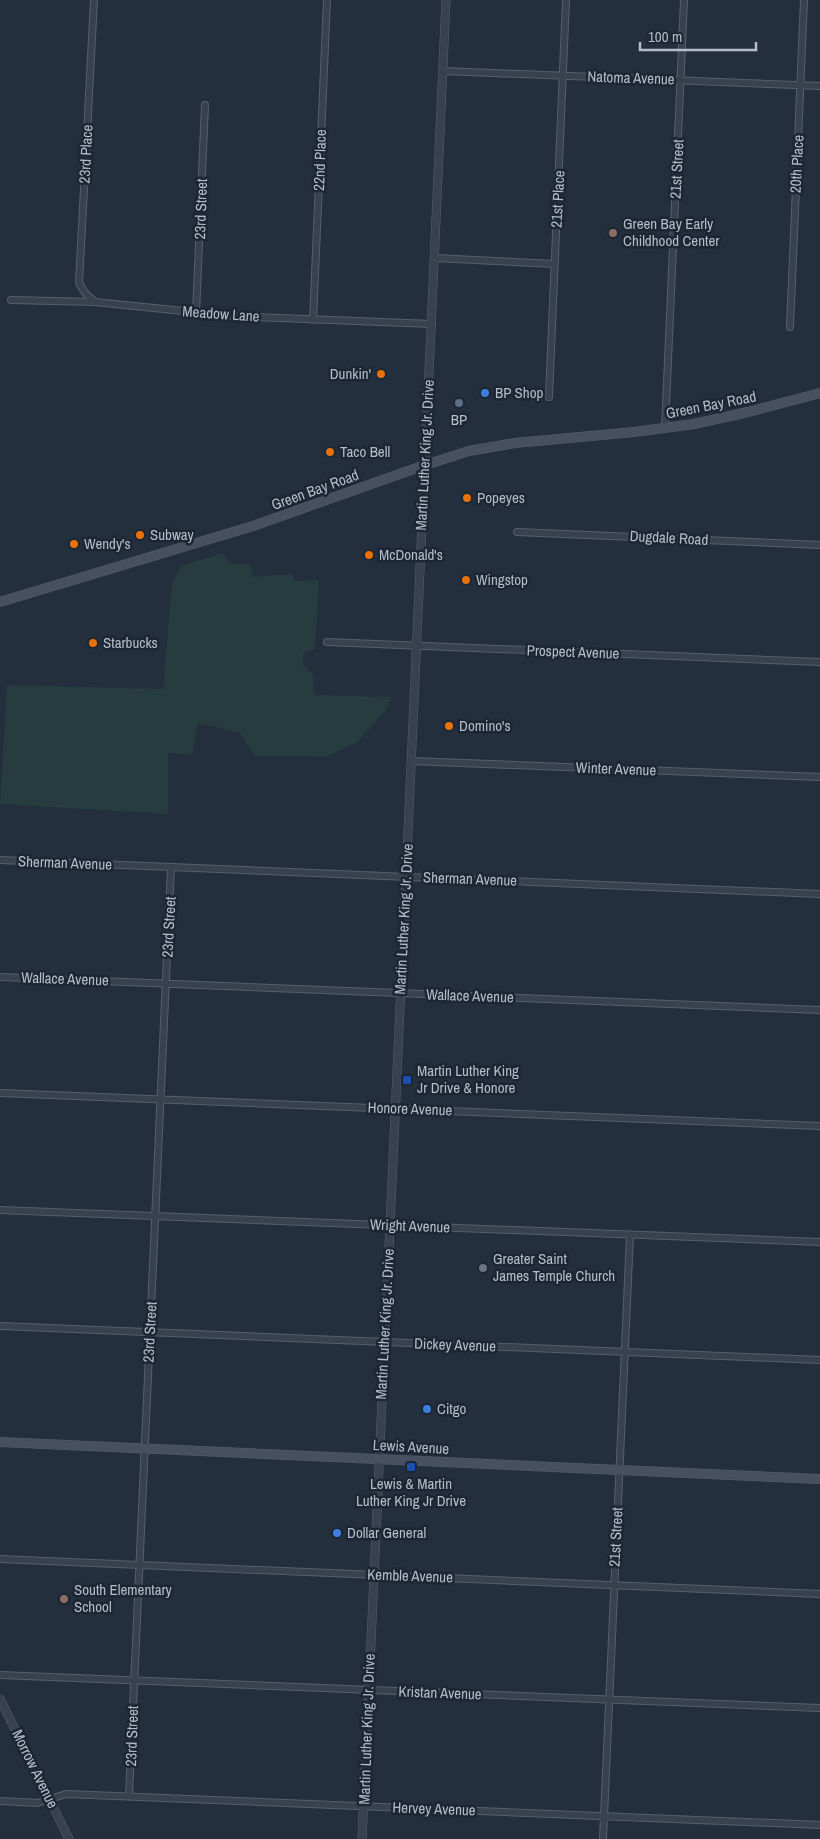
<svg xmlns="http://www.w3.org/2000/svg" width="820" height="1839" font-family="'Archivo Narrow',sans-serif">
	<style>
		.green { fill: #263c3f }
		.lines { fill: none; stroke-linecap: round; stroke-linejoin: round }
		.minor-casing { stroke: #565f6c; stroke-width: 8 }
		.tertiary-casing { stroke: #565f6c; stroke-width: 9 }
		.secondary-casing { stroke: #565f6c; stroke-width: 10 }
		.minor { stroke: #38414e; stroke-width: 6 }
		.tertiary { stroke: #38414e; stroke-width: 8 }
		.secondary { stroke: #465061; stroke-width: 9 }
		.education-dot { fill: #8d6e63; stroke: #1d2633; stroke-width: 2 }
		.food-dot { fill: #e8710a; stroke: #1d2633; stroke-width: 2 }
		.shop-dot { fill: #3f7fe0; stroke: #1d2633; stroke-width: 2 }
		.service-dot { fill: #5c6f8a; stroke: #1d2633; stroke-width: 2 }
		.transit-dot { fill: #1a4fb4; stroke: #1d2633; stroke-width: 2 }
		.worship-dot { fill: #6b7280; stroke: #1d2633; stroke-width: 2 }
		.labels { text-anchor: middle; stroke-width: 5; stroke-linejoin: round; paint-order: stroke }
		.street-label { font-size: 15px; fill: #b4bcc9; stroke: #1d2633 }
		.poi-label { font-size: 15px; fill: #b4bcc9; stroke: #1d2633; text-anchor: start }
	</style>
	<rect width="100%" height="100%" fill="#242f3e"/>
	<path class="green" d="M 223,553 L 229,563 L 250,564 L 254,577 L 291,574 L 295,581 L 319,580 L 315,649 L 303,653 L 303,665 L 313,675 L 314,695 L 391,697 L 386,710 L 356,743 L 325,757 L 255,756 L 239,732 L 198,723 L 192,755 L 168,753 L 168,814 L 0,804 L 7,685 L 163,689 L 172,584 L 181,566 Z"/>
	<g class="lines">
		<defs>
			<path id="minor" d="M 94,0 L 79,283 L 85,293 L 95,302
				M 443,71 L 820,86
				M 435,258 L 555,264
				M 11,300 L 95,302 L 232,316 L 432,324
				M 196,313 L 205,105
				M 313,320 L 327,0
				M 790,327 L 804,0
				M 549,397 L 566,0
				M 665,428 L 684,0
				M 517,532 L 820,545
				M 327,642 L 820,662
				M 411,761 L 820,777
				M 0,860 L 820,894
				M 0,977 L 820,1010
				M 0,1093 L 820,1126
				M 0,1210 L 820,1242
				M 0,1326 L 820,1360
				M 0,1559 L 820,1594
				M 0,1675 L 820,1708
				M 129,1796 L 171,867
				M 0,1801 L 37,1803 L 66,1794 L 820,1825
				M 603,1839 L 630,1235"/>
			<path id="tertiary" d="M 0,1699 L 69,1839
				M 362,1839 L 446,0"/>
			<path id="secondary" d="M 0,602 L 253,526 L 425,465 L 469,451 L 515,443 L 634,432 L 694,424 L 748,412 L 820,393
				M 0,1442 L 820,1479"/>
		</defs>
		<use href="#minor" class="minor-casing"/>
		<use href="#tertiary" class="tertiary-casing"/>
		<use href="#secondary" class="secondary-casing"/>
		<use href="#minor" class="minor"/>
		<use href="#tertiary" class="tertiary"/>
		<use href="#secondary" class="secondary"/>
	</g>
	<g class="education-dot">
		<circle cx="613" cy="233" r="5"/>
		<circle cx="64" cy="1599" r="5"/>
	</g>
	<g class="food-dot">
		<circle cx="381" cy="374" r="5"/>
		<circle cx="330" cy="452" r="5"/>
		<circle cx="467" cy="498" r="5"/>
		<circle cx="140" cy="535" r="5"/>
		<circle cx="74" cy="544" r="5"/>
		<circle cx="369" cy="555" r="5"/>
		<circle cx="466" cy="580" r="5"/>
		<circle cx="93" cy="643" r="5"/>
		<circle cx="449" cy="726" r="5"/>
	</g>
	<g class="shop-dot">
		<circle cx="485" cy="393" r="5"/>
		<circle cx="427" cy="1409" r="5"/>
		<circle cx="337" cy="1533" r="5"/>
	</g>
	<circle class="service-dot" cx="459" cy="403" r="5"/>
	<g class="transit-dot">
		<rect x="402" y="1075" width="10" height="10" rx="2.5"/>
		<rect x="406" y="1462" width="10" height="10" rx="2.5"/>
	</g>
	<circle class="worship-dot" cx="483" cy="1268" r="5"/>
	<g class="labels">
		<g class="street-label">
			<text transform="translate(631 78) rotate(2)" y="5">Natoma Avenue</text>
			<text transform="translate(86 154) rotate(-87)" y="5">23rd Place</text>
			<text transform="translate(320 160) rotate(-88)" y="5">22nd Place</text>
			<text transform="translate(797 164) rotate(-87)" y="5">20th Place</text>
			<text transform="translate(677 169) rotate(-87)" y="5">21st Street</text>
			<text transform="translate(558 199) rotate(-87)" y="5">21st Place</text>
			<text transform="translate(201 209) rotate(-88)" y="5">23rd Street</text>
			<text transform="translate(221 314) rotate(4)" y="5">Meadow Lane</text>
			<text transform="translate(711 405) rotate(-11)" y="5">Green Bay Road</text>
			<text transform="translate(425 455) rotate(-87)" y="5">Martin Luther King Jr. Drive</text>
			<text transform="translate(315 490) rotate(-20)" y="5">Green Bay Road</text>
			<text transform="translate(669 538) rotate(3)" y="5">Dugdale Road</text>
			<text transform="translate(573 652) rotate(2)" y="5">Prospect Avenue</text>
			<text transform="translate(616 769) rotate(2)" y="5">Winter Avenue</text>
			<text transform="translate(65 863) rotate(2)" y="5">Sherman Avenue</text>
			<text transform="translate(470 879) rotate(2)" y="5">Sherman Avenue</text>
			<text transform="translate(404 919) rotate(-87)" y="5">Martin Luther King Jr. Drive</text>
			<text transform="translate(169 927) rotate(-87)" y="5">23rd Street</text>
			<text transform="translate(65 979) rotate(2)" y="5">Wallace Avenue</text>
			<text transform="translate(470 996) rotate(2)" y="5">Wallace Avenue</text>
			<text transform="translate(410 1109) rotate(2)" y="5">Honore Avenue</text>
			<text transform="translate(410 1226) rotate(2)" y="5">Wright Avenue</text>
			<text transform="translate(385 1324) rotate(-87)" y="5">Martin Luther King Jr. Drive</text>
			<text transform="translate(150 1332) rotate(-87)" y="5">23rd Street</text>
			<text transform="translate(455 1345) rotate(2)" y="5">Dickey Avenue</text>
			<text transform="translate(411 1447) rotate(3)" y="5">Lewis Avenue</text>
			<text transform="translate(616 1537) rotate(-87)" y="5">21st Street</text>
			<text transform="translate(410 1576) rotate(2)" y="5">Kemble Avenue</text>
			<text transform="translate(440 1693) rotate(2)" y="5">Kristan Avenue</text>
			<text transform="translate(367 1729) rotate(-88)" y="5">Martin Luther King Jr. Drive</text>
			<text transform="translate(132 1736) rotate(-88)" y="5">23rd Street</text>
			<text transform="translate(35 1769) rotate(64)" y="5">Morrow Avenue</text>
			<text transform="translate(434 1809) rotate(2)" y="5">Hervey Avenue</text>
		</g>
		<g class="poi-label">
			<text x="623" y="229">Green Bay Early<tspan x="623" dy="17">Childhood Center</tspan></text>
			<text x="371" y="379" text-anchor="end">Dunkin'</text>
			<text x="495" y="398">BP Shop</text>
			<text x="459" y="425" text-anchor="middle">BP</text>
			<text x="340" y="457">Taco Bell</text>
			<text x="477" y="503">Popeyes</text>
			<text x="150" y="540">Subway</text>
			<text x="84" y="549">Wendy's</text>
			<text x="379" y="560">McDonald's</text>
			<text x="476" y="585">Wingstop</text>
			<text x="103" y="648">Starbucks</text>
			<text x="459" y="731">Domino's</text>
			<text x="417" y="1076">Martin Luther King<tspan x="417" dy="17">Jr Drive &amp; Honore</tspan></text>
			<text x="493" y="1264">Greater Saint<tspan x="493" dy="17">James Temple Church</tspan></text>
			<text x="437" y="1414">Citgo</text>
			<text x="411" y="1489" text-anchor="middle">Lewis &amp; Martin<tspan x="411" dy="17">Luther King Jr Drive</tspan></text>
			<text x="347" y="1538">Dollar General</text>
			<text x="74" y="1595">South Elementary<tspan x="74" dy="17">School</tspan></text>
		</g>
	</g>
	<path d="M640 42v8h116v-8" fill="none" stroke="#b4bcc9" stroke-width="2.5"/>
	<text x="648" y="42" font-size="15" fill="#b4bcc9" stroke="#1d2633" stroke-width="4" paint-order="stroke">100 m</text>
</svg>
